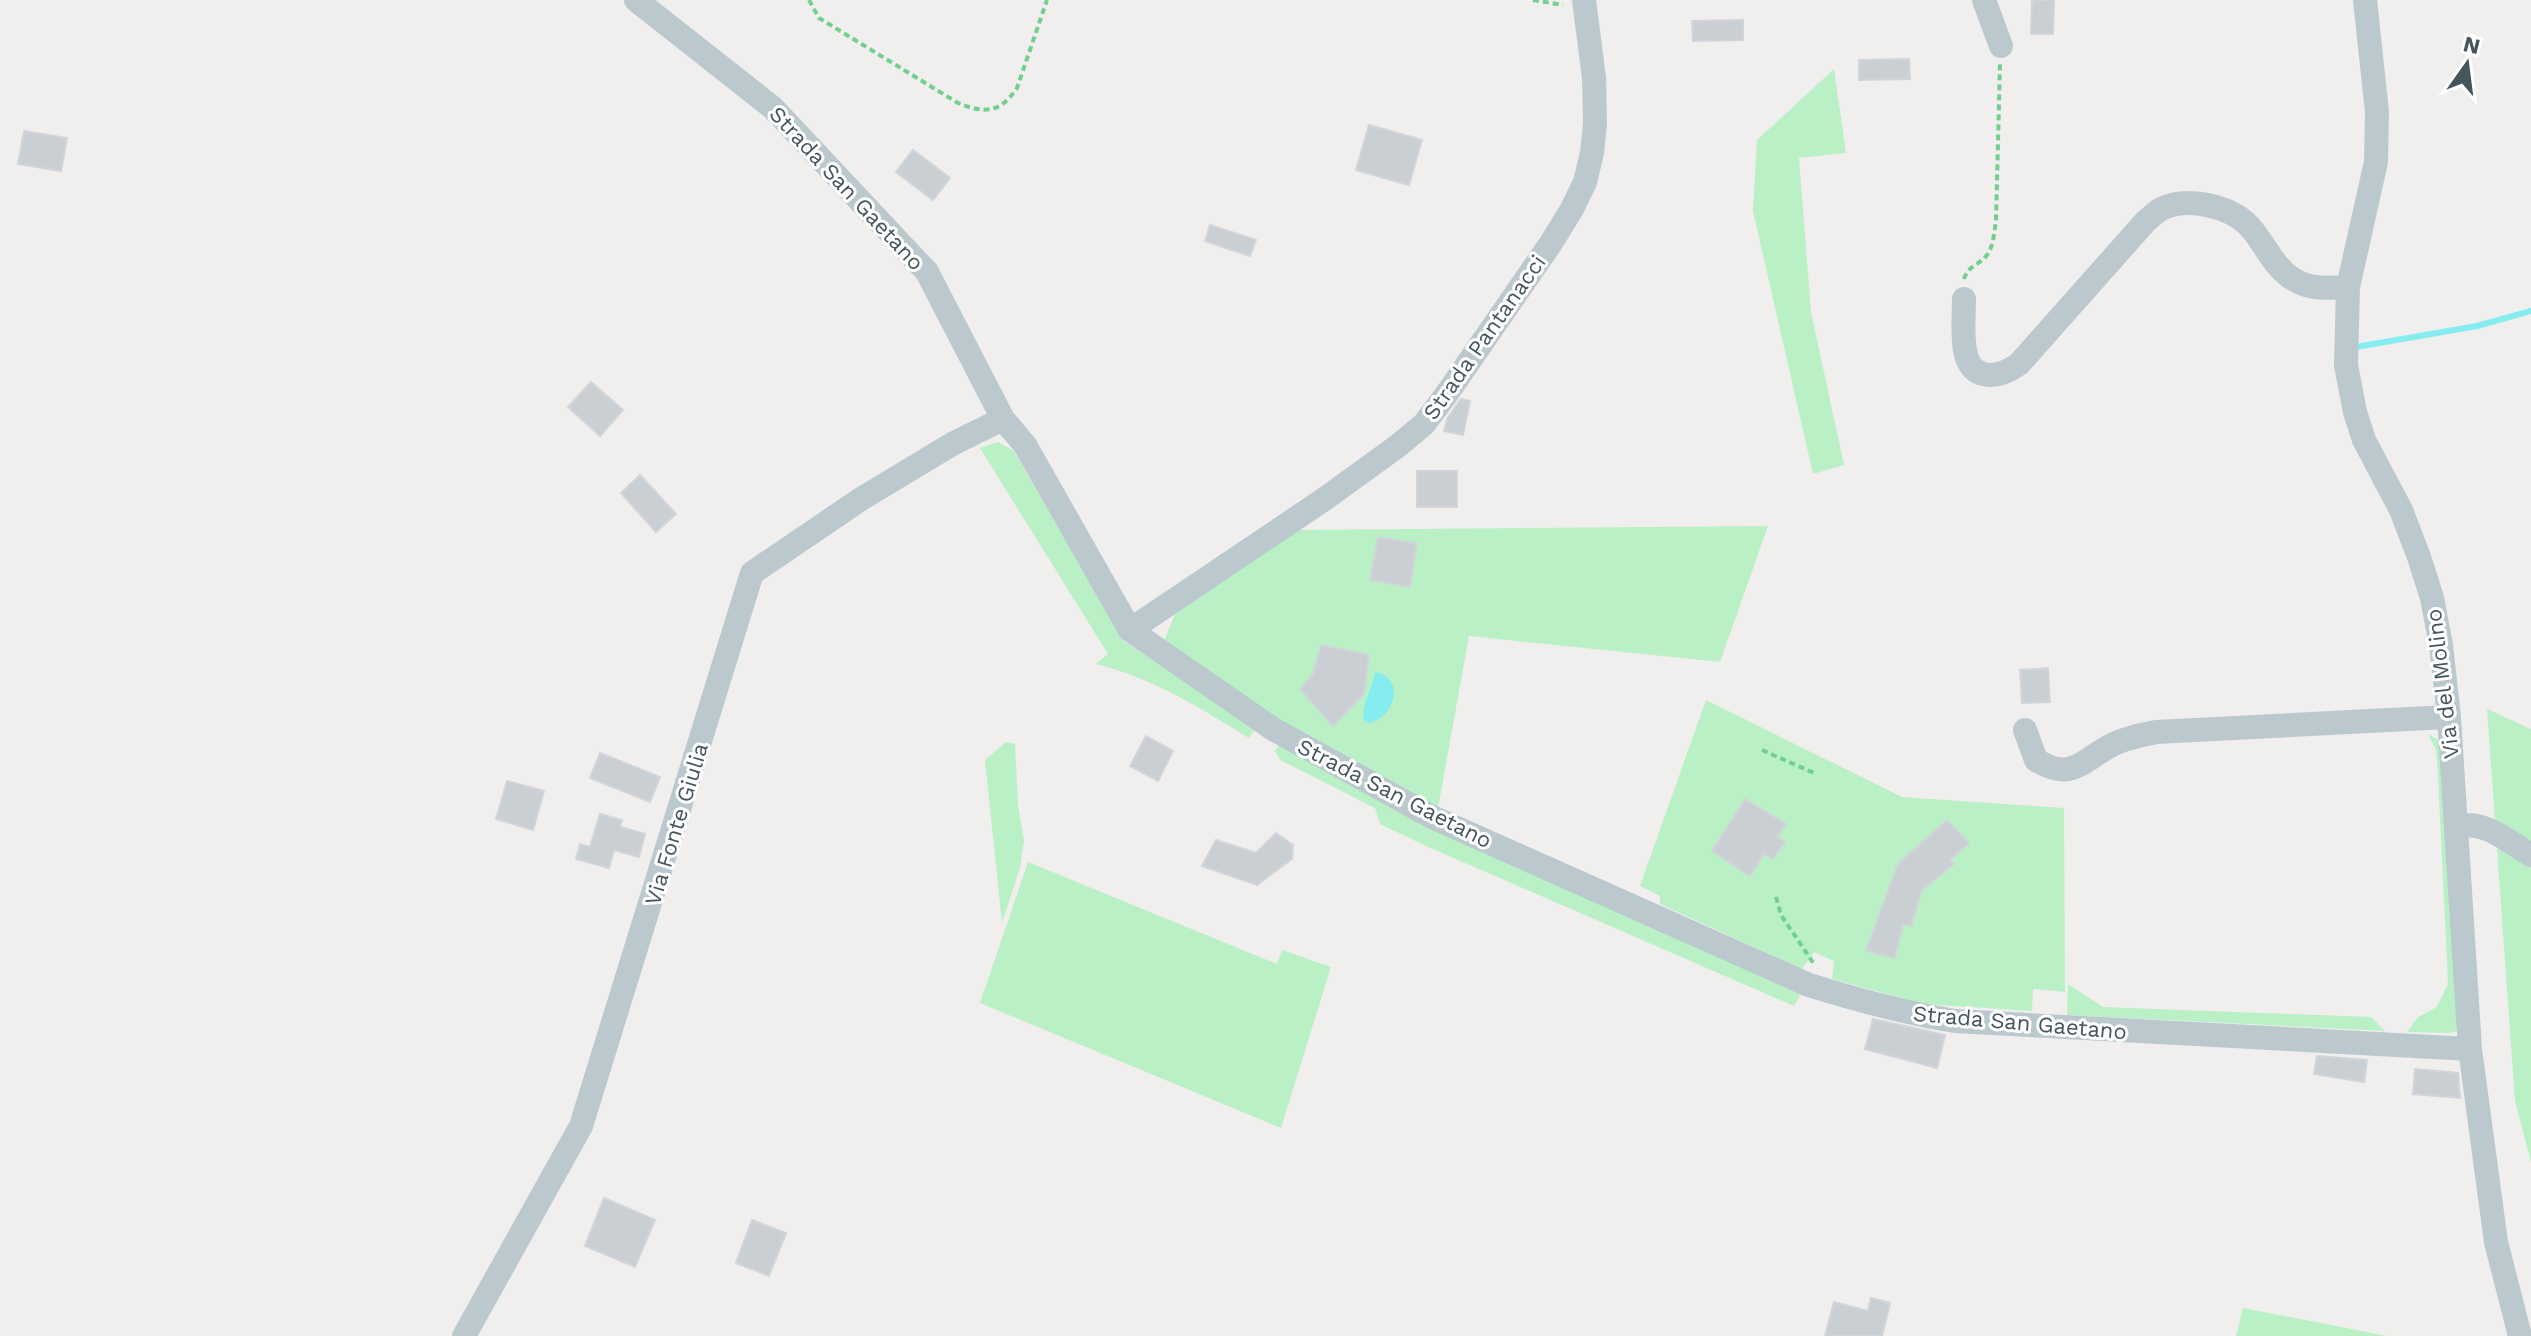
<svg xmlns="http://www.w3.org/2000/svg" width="2531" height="1336" font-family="'Work Sans',sans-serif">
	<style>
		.green { fill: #baf0c5 }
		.water { fill: #85ecef }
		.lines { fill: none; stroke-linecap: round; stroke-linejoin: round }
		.stream { stroke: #85ecef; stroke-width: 6 }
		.building { fill: #cacfd3; stroke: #d1d5da; stroke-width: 2 }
		.path { stroke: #71cf8f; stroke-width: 4; stroke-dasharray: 6 4; stroke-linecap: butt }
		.minor { stroke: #bbc9ce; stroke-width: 24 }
		.labels { text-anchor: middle; stroke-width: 6; stroke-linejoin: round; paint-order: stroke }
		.street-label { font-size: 22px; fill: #45555c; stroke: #fff }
	</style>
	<rect width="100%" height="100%" fill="#f1eeee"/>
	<path class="green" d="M 1834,69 L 1846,153 L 1799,158 L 1811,312 L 1844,465 L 1813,474 L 1753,211 L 1757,140 Z
		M 998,442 L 1014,451 L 1124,641 L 1256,728 L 1249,738 C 1200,708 1153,678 1096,664 L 1108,654 L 980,448 Z
		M 1768,526 L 1720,662 L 1469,636 L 1438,808 L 1280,720 L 1164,641 L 1178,607 L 1298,530 Z
		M 1706,700 L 1902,797 L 2064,808 L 2065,992 L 2033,989 L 2032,1011 L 1924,1004 L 1832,979 L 1834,961 L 1814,952 L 1802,969 L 1660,904 L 1660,896 L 1640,886 Z
		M 2487,709 L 2531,729 L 2531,1162 L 2515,1101 Z
		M 2428,734 L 2441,741 L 2461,1030 L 2449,1033 L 2407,1032 L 2418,1017 L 2437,1007 L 2448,984 L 2438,775 L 2436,750 Z
		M 1006,742 L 1015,744 L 1018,806 L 1024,840 L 1020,868 L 1002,923 L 985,760 Z
		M 1281,742 L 1803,990 L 1794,1006 L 1426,846 L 1380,824 L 1375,808 L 1280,760 L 1275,751 Z
		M 1028,862 L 1277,964 L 1282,950 L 1331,967 L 1281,1128 L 980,1003 Z
		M 2068,984 L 2103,1007 L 2371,1017 L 2385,1031 L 2067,1015 Z
		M 2243,1308 L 2387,1336 L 2236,1336 Z"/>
	<path class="water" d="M 1375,672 C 1407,678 1394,718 1369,723 L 1363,718 C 1363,702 1372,689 1375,672 Z"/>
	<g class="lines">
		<path class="stream" d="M 2356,347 L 2477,326 L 2531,311"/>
	</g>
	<path class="building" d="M 2032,0 L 2054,0 L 2053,34 L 2031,34 Z
		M 1743,20 L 1743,40 L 1693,41 L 1692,21 Z
		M 1909,59 L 1910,79 L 1859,80 L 1859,60 Z
		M 1369,125 L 1422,140 L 1409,185 L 1356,170 Z
		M 24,131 L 67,138 L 61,171 L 18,164 Z
		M 913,150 L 950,178 L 933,200 L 896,172 Z
		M 1210,225 L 1256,240 L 1250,256 L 1205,241 Z
		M 591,382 L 623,410 L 600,436 L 568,407 Z
		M 1461,399 L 1470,401 L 1463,435 L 1444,431 L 1447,419 Z
		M 1417,471 L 1457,471 L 1457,507 L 1417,507 Z
		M 640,475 L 676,514 L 656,532 L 621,493 Z
		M 1378,537 L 1417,543 L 1410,587 L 1370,580 Z
		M 1321,645 L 1369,655 L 1364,694 L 1333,726 L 1300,689 L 1313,674 Z
		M 2048,668 L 2050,702 L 2022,703 L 2020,670 Z
		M 1146,736 L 1173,751 L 1158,781 L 1130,766 Z
		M 600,753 L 660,777 L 650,802 L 590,778 Z
		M 507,781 L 544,791 L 533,830 L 496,819 Z
		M 1745,799 L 1786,824 L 1777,837 L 1785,842 L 1773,859 L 1764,854 L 1750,876 L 1712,851 Z
		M 600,814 L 622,820 L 620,827 L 645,834 L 639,857 L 614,850 L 609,868 L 576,859 L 580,844 L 590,847 Z
		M 1947,820 L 1969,843 L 1950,860 L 1954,864 L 1922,890 L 1911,926 L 1903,924 L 1895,958 L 1866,951 L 1898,864 Z
		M 1276,833 L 1293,845 L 1292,859 L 1257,885 L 1202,866 L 1216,840 L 1256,853 Z
		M 1873,1019 L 1945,1035 L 1937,1068 L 1865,1049 Z
		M 2317,1056 L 2367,1060 L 2364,1082 L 2314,1074 Z
		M 2415,1069 L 2458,1073 L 2460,1098 L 2413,1094 Z
		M 604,1198 L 655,1220 L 635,1267 L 585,1246 Z
		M 752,1220 L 786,1233 L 769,1276 L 736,1263 Z
		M 1871,1298 L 1890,1303 L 1882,1336 L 1825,1336 L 1834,1302 L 1868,1311 Z"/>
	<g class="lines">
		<path class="path" d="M 809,0 L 819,18 L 958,103 C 985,114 1000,113 1017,88 L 1047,0
			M 1533,0 L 1563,5
			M 1964,279 C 1968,265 1980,265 1987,255 C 1994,245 1994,232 1996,221 L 2000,64
			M 1762,750 L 1814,773
			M 1776,897 L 1781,915 L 1814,964"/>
		<path class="minor" d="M 636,0 L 773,108 L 927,272 L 1003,419 L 1025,445 L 1130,630 L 1273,729 L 1432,817 L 1809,985 C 1857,1000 1904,1013 1955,1021 L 2470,1049
			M 1984,0 L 2001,46
			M 2365,0 L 2377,112 L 2376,162 L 2348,287 L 2346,365 L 2355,412 L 2364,440 L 2401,510 L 2419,557 L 2432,598 L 2441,645 L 2449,717 L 2470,1049 L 2496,1242 L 2520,1336
			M 1964,299 C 1964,316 1962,334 1965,350 C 1970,382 1998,379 2019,364 L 2146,221 C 2151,217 2156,212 2161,209 C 2187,196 2230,206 2249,226 C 2265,243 2273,267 2293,279 C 2310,290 2328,288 2348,287
			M 1130,630 L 1326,498 L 1399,445 L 1424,424 L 1446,395 L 1551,243 L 1572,209 L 1585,182 L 1592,153 L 1595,124 L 1594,78 L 1584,0
			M 2025,730 L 2036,760 C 2072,782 2081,761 2112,745 C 2125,738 2141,735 2156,732 L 2449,717
			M 2456,826 C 2486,820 2507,841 2531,855
			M 464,1336 L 581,1126 L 752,573 L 861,499 L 954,443 L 1003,419"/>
	</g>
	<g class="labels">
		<g class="street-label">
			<text transform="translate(847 188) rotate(47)" y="8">Strada San Gaetano</text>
			<text transform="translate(1484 337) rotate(-55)" y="8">Strada Pantanacci</text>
			<text transform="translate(2442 684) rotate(-97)" y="8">Via del Molino</text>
			<text transform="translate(1395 793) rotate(27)" y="8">Strada San Gaetano</text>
			<text transform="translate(676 824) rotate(-73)" y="8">Via Fonte Giulia</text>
			<text transform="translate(2020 1022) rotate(5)" y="8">Strada San Gaetano</text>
		</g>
	</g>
	<g transform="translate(2467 64) rotate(14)" stroke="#ffffff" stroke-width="6" paint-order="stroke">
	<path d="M0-6L14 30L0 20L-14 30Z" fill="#45555c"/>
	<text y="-12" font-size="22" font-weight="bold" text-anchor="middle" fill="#45555c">N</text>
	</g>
</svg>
